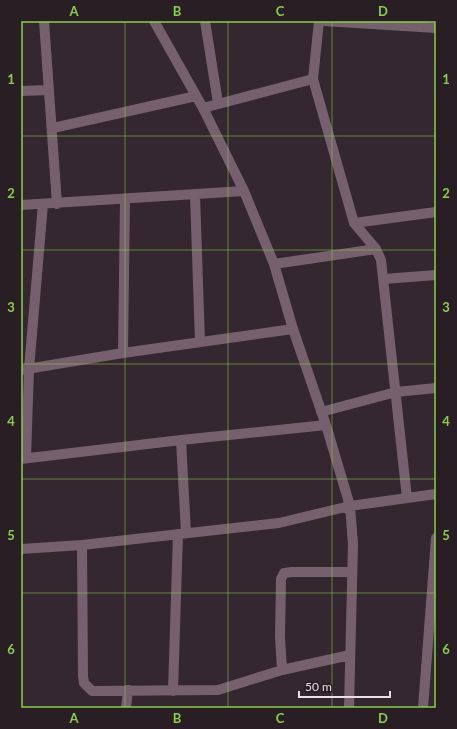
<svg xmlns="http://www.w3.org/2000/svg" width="457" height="729" font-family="Lato,sans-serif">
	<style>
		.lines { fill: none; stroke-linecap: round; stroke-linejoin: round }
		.minor { stroke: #77606d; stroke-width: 10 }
		.grid { fill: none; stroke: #88cf49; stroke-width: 1; stroke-opacity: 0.55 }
		.neatline { fill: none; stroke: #88cf49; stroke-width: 1.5 }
		.grid-label { font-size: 13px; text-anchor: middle; font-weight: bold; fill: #88cf49 }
	</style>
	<rect width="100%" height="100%" fill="#34272f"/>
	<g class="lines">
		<path class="minor" d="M 44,21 L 57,204
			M 154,21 L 203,108 L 244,191 L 274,264 L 293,329 L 326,425 L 350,506 L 353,544 L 349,708
			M 205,21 L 218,103
			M 319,21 L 313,79 L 354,223 L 376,249 L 381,260 L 407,498
			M 324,21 L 436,28
			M 21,91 L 49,90
			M 203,108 L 313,79
			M 53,128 L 196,96
			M 195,195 L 200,342
			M 21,205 L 244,191
			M 354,223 L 436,212
			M 274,264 L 376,249
			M 384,279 L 436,275
			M 123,353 L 125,199
			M 21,370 L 123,353 L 293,329
			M 321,412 L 396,392 L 436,388
			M 181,440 L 186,533
			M 26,458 L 29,369 L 43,204
			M 21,459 L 181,440 L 326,425
			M 82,545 L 83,676 L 84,683 L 92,691 L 218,690 L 282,670 L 350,655
			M 21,549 L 82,545 L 279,523 L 350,506 L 436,494
			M 282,670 L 280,637 L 281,579 L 284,573 L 292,572 L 352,572
			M 173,691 L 178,534
			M 126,708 L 128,690
			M 423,708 L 436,538"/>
	</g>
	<path class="grid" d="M 125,21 L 125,708M 228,21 L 228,708M 332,21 L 332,708M 21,136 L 436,136M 21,250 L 436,250M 21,364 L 436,364M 21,479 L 436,479M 21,593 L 436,593"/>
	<rect width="457" height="729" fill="none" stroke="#2a1e25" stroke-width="44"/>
	<path d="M299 691v6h91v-6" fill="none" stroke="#e9e1e6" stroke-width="2"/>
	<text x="305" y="691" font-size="12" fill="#e9e1e6" stroke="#2a1e25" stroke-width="3" paint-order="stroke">50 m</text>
	<rect x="22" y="22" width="413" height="685" class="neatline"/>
	<g class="grid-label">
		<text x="74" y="16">A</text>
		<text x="177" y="16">B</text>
		<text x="280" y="16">C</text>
		<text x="383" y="16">D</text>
		<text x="11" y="84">1</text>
		<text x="446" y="84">1</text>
		<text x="11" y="198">2</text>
		<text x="446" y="198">2</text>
		<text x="11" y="312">3</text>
		<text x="446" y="312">3</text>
		<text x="11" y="426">4</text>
		<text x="446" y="426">4</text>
		<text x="11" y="540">5</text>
		<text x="446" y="540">5</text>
		<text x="11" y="654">6</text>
		<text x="446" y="654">6</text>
		<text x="74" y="723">A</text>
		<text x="177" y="723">B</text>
		<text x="280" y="723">C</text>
		<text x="383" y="723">D</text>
	</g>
</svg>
